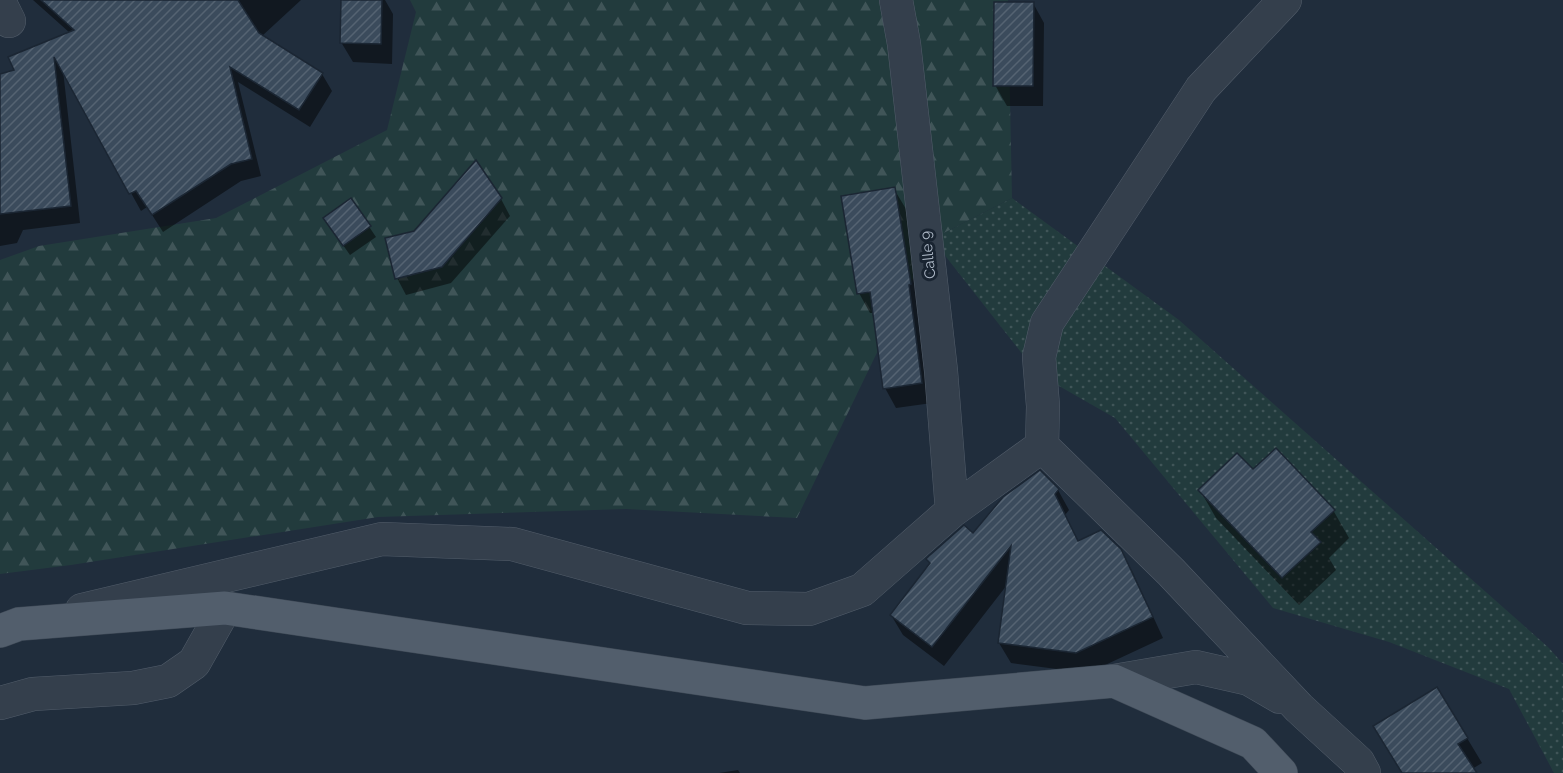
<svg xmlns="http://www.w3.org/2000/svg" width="1563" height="773" font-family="Raleway,sans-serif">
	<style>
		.grass { fill: url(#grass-dots) }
		.forest { fill: url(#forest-firs) }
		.shadow { fill: #0007 }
		.building { fill: url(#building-hatch); stroke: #1b2633; stroke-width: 1.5 }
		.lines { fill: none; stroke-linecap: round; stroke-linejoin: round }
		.minor-casing { stroke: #525d6a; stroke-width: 34 }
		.major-casing { stroke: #3d4855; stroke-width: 34 }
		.minor { stroke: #343f4c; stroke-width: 33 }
		.major { stroke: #525e6c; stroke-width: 33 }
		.labels { text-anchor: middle; stroke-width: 6; stroke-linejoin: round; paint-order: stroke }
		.street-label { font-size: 15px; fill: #afbac8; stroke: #192431 }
	</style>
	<defs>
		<pattern id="grass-dots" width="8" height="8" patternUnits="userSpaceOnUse" patternTransform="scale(1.5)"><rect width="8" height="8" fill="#223b3d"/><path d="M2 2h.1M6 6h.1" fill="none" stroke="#405558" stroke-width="1.8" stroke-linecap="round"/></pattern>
		<pattern id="forest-firs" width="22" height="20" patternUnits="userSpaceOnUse" patternTransform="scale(1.5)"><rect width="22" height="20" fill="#223b3d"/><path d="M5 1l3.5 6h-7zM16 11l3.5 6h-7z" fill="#405558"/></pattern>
		<pattern id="building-hatch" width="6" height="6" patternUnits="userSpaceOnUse" patternTransform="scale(1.5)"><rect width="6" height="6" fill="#3b4b5c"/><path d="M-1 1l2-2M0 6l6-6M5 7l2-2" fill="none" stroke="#556372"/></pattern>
	</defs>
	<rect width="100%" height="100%" fill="#202d3c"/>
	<path class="grass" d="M 1012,198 L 1179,320 L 1549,648 L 1563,664 L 1563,773 L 1554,773 L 1509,689 L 1389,642 L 1273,608 L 1115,418 L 1038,374 L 932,239 Z"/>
	<path class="forest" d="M 410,0 L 1008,0 L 1012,198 L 932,239 L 797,518 L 626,509 L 378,517 L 71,565 L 0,574 L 0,260 L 39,246 L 216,218 L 387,130 L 416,12 Z"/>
	<path class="shadow" d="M 33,0 L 301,0 L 262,36 L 322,74 L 332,91 L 310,127 L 238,82 L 261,176 L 241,181 L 163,232 L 147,207 L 141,211 L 63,70 L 80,223 L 23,230 L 17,243 L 0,246 L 0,75 L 16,71 L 70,33 Z
		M 343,0 L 385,0 L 393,14 L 392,64 L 353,62 L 341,42 Z
		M 1033,3 L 1044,23 L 1043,106 L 1007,106 L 995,85 Z
		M 894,189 L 906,209 L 922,304 L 932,403 L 896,408 L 885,388 L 875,313 L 870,313 L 859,293 Z
		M 501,199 L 510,216 L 451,283 L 406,295 L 397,278 L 415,232 Z
		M 351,200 L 376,237 L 350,255 L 331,228 Z
		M 1253,472 L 1333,510 L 1349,538 L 1329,558 L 1336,570 L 1299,605 L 1216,518 L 1200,490 Z
		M 1058,490 L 1069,510 L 1065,515 L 1079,542 L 1120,550 L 1132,571 L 1163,638 L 1088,673 L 1011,663 L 999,643 L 1007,585 L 944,666 L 903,635 L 891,615 L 973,535 Z
		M 1467,738 L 1482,763 L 1472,769 L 1475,773 L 1403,773 Z
		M 738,770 L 740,773 L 719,773 Z"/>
	<path class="building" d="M 41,0 L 238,0 L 259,33 L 323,73 L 299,110 L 230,67 L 252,159 L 231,164 L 152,215 L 136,191 L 129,194 L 54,57 L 71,206 L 0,214 L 0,74 L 14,70 L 8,57 L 74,30 Z
		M 341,0 L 382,0 L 381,44 L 340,43 Z
		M 994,2 L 1034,2 L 1033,86 L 993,86 Z
		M 476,160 L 502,198 L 442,267 L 395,279 L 385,238 L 414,231 Z
		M 895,187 L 911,284 L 909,285 L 922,383 L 883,389 L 870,292 L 857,294 L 841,196 Z
		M 351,198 L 371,226 L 343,246 L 323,218 Z
		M 1276,448 L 1335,510 L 1311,532 L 1321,542 L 1282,578 L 1198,490 L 1237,453 L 1253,469 Z
		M 1040,470 L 1059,489 L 1055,494 L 1078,541 L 1101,530 L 1121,549 L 1153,617 L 1076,653 L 998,643 L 1011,546 L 932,647 L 890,615 L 930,563 L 926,559 L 929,556 L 964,525 L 973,533 L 1003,497 Z
		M 1437,687 L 1468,738 L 1458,744 L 1477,773 L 1402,773 L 1373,726 Z"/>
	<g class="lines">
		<defs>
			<path id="minor" d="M 896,0 L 904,44 L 941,371 L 952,511
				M 0,3 L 9,21
				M 1042,446 L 1171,572 L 1299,708 L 1358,762 L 1364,773
				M 82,610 L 382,539 L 512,544 L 747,608 L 809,609 L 862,590 L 952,511 L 1042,446 L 1043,406 L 1039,357 L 1047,323 L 1201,89 L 1285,0
				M 1114,681 L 1196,667 L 1249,679 L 1280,697
				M 0,703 L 33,694 L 133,688 L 168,681 L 194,663 L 225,608"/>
			<path id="major" d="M 0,631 L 19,624 L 225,608 L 865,703 L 1114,681 L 1253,743 L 1281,773"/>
		</defs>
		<use href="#minor" class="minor-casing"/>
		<use href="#major" class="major-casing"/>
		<use href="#minor" class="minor"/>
		<use href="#major" class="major"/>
	</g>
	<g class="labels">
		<g class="street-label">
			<text transform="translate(928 255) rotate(-96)" y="5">Calle 9</text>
		</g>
	</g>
</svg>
